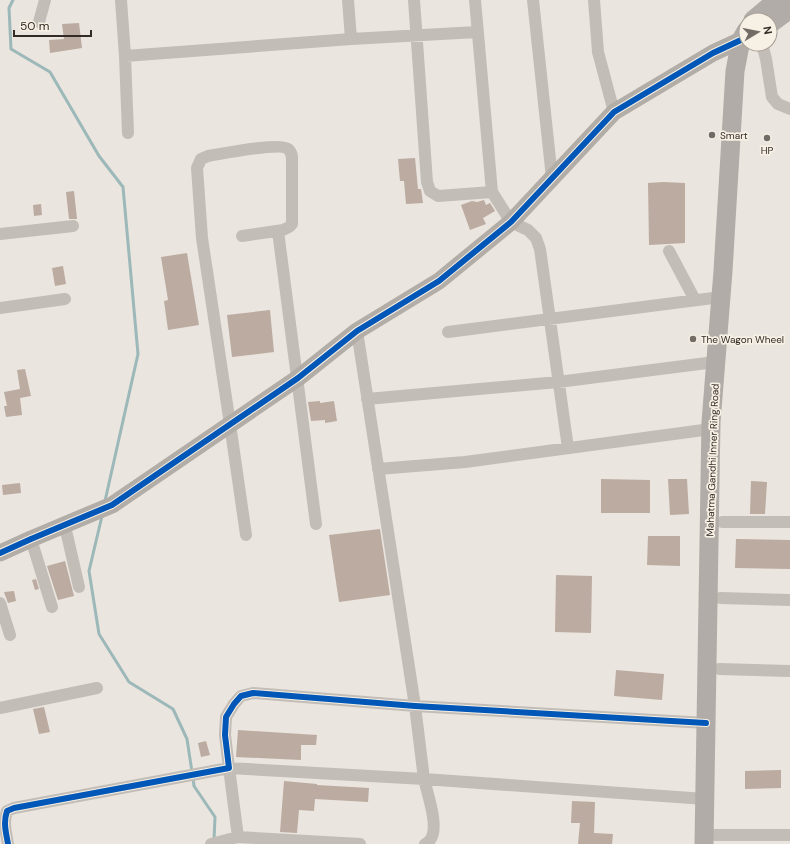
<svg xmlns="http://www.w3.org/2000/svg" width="790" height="844" font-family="'DM Sans',sans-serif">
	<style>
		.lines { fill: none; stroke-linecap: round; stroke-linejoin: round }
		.stream { stroke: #9cb8b9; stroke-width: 3 }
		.building { fill: #bcaba1 }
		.street { stroke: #c3bdb7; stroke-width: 12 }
		.secondary { stroke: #b3ada8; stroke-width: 17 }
		.primary { stroke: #b1aca7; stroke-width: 19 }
		.cycleway-casing { stroke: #f7f0e4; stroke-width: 8 }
		.cycleway { stroke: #0057b8; stroke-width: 6 }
		.poi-dot { fill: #726c66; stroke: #f7f0e4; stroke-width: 1.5 }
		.labels { text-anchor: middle; stroke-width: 3.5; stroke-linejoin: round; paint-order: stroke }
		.poi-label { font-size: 10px; fill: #322b26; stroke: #f7f0e4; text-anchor: start }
		.street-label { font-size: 10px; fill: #322b26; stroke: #f7f0e4 }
	</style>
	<rect width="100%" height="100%" fill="#eae5de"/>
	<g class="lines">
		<path class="stream" d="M 13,0 L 9,8 L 11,49 L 50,72 L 99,156 L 123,187 L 138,354 L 105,501
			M 102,516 L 89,571 L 99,634 L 129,682 L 173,709 L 187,739 L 192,772
			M 193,778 L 194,786 L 215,817 L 214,840"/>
	</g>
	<path class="building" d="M 79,23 L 82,48 L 50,53 L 49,40 L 64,39 L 62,24 Z
		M 415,158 L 418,189 L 421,189 L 423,203 L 406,204 L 404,181 L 400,181 L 398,159 Z
		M 663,182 L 685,183 L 685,243 L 649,245 L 648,183 Z
		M 74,191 L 77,219 L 69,219 L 66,192 Z
		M 484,200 L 486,205 L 490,203 L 495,211 L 483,218 L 486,224 L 470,230 L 461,205 L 472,201 L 477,202 Z
		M 41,204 L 42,215 L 34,216 L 33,205 Z
		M 187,253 L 199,325 L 168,330 L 164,301 L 168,300 L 161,257 Z
		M 63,266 L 66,284 L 55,286 L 52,268 Z
		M 270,310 L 274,352 L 232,357 L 227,315 Z
		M 25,369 L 31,396 L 20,398 L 22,415 L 6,417 L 4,406 L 7,406 L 4,392 L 20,389 L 17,370 Z
		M 320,401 L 320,403 L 334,401 L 337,421 L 325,423 L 325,420 L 311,421 L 308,402 Z
		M 601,479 L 650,480 L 650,513 L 601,513 Z
		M 668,479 L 687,479 L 689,514 L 670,515 Z
		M 751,481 L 767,482 L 765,514 L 750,514 Z
		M 20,483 L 21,493 L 3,495 L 2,485 Z
		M 380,529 L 390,595 L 339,602 L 329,535 Z
		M 648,536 L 680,536 L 680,566 L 647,565 Z
		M 736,539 L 790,540 L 790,569 L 735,568 Z
		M 65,561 L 74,596 L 58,600 L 47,566 Z
		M 556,575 L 592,576 L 591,633 L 555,632 Z
		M 36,579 L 39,589 L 35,590 L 32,580 Z
		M 14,591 L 16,601 L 8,603 L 4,592 Z
		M 616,670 L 664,674 L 662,700 L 614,696 Z
		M 44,707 L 50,732 L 39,734 L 33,709 Z
		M 238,730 L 317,735 L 316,745 L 301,745 L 301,760 L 236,757 Z
		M 206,741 L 210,755 L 201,757 L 198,743 Z
		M 781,770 L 781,788 L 745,789 L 745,771 Z
		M 284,781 L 317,784 L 317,785 L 369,788 L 368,802 L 315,799 L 314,811 L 299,810 L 297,833 L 280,832 Z
		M 572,801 L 595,802 L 594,833 L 613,834 L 612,844 L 578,844 L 580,823 L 571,823 Z"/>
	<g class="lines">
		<path class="street" d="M 121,0 L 125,56 L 128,133
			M 348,0 L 351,39
			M 414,0 L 427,182 L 430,191 L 438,196 L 492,192
			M 475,0 L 492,192 L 511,222 L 528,230 L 536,238 L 540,249 L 568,448
			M 533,0 L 552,178
			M 594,0 L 598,52 L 614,112
			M 39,22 L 45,0
			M 762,44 L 766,59 L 772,97 L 778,104 L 790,109
			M 125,56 L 351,39 L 477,32
			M 278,231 L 316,524
			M 0,234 L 73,226
			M 242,236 L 283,230 L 289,227 L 292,224 L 292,164 C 292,159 293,153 288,149 C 280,142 221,154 208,156 L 201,159 L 197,168 L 202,238 L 230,424 L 246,535
			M 669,251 L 695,300
			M 0,308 L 65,299
			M 357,331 L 415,706 L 424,779 L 705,799
			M 448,332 L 721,297
			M 367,399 L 558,382 L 715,362
			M 378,469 L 465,462 L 711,429
			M 722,522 L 790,522
			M 65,526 L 79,587
			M 31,539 L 52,607
			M 720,598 L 790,600
			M 0,603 L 10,635
			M 719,669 L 790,671
			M 0,708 L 97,688
			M 715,835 L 790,835
			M 238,837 L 229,768 L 424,779 C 427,793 440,828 430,840 C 429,842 427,843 425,844
			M 8,844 C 6,832 3,823 7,811 L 14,808 L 229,768 L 225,735 L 226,717 L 234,704 L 241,696 L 253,693 L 415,706 L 706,723
			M 211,844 L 238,837 L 360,844"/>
		<path class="secondary" d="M 0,553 L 31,539 L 112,505 L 298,378 L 357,331 L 439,281 L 511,222 L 614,112 L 713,53 L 741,40 L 746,40"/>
		<path class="primary" d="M 753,20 L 777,0
			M 770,24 L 790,9
			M 704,844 L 711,422 L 723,271 L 735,71 L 741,40 L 746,31"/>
		<defs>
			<path id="cycleway" d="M 0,553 L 31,539 L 112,505 L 298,378 L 357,331 L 439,281 L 511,222 L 614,112 L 713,53 L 741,40 L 746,40
				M 8,844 C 6,832 3,823 7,811 L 14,808 L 229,768 L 225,735 L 226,717 L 234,704 L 241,696 L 253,693 L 415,706 L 706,723"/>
		</defs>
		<use href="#cycleway" class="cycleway-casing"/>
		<use href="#cycleway" class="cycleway"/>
	</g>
	<g class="poi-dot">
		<circle cx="712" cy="135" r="4"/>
		<circle cx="767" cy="138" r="4"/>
		<circle cx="693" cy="339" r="4"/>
	</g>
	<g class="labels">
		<g class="poi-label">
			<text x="720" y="139">Smart</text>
			<text x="767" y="154" text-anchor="middle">HP</text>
			<text x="701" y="343">The Wagon Wheel</text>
		</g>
		<g class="street-label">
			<text transform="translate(712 460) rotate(-88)" y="4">Mahatma Gandhi Inner Ring Road</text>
		</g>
	</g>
	<g transform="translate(758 32) rotate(80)"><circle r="19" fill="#f7f0e4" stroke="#a8a198"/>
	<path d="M0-3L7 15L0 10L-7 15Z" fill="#726c66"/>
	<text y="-6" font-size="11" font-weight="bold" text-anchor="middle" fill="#322b26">N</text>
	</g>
	<path d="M14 30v6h77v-6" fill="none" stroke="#322b26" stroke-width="2"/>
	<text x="20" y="30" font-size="12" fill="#322b26" stroke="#f7f0e4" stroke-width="3" paint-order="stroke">50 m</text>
</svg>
